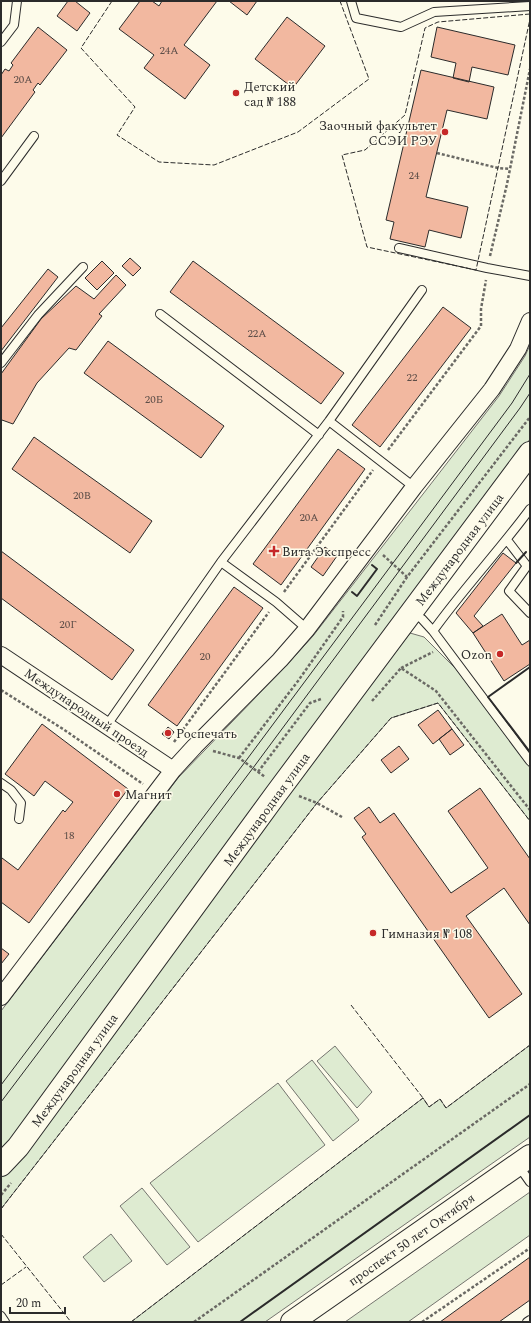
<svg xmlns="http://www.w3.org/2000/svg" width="531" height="1323" font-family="Spectral,serif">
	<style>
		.green { fill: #deebd1; stroke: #74746e }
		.building { fill: #f2b8a0; stroke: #2b2b2b }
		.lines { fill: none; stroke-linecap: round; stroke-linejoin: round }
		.lane-casing { stroke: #2b2b2b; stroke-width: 10 }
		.street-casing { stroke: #2b2b2b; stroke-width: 18 }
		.secondary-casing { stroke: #2b2b2b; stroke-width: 24 }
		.path { stroke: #6a6964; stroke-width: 2.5; stroke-dasharray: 3 2; stroke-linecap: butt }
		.lane { stroke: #fdfbea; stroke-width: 8 }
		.street { stroke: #fdfbea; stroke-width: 16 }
		.secondary { stroke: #fdfbea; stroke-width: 22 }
		.tram { stroke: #2b2b2b; stroke-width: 1 }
		.fence { stroke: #2b2b2b; stroke-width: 1; stroke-dasharray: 5 2; stroke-linecap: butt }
		.wall { stroke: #2b2b2b; stroke-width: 2 }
		.poi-dot { fill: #c62828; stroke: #fdfbea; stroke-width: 1.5 }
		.labels { text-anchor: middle; stroke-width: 3; stroke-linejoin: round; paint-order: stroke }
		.number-label { font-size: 11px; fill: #5d4e48 }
		.poi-label { font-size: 13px; fill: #2b2b2b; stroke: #fdfbea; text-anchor: start }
		.street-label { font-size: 13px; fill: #2b2b2b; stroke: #fdfbea }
	</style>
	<rect width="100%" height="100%" fill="#fdfbea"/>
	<path class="green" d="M 530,345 L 530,439 L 13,1142 L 1,1154 L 1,1011 L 178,778 L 284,668 L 313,636 L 499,396 L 525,356 Z
		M 410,633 L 424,637 L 457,670 L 530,768 L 530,821 L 438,703 L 391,718 L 317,803 L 1,1209 L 1,1175 Z
		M 530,1045 L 530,1137 L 265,1322 L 131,1322 L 423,1098 L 429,1107 L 440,1099 L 446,1108 Z
		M 335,1046 L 372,1092 L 357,1108 L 317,1061 Z
		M 312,1060 L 359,1120 L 333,1141 L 286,1081 Z
		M 278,1083 L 325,1145 L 198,1242 L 150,1183 Z
		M 142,1188 L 190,1247 L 167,1265 L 120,1206 Z
		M 530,1192 L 530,1235 L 408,1322 L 345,1322 Z
		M 111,1234 L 132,1261 L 104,1282 L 83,1257 Z"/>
	<path class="building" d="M 68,1 L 75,1 L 90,13 L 77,31 L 57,16 Z
		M 140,1 L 152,1 L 159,6 L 162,1 L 217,1 L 184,45 L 210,65 L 185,99 L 144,68 L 154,55 L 119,29 Z
		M 229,1 L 257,1 L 247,15 Z
		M 287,17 L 325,46 L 293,88 L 255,59 Z
		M 38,27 L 67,50 L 40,85 L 38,83 L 33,90 L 35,92 L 1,138 L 1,75 L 5,69 L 9,71 L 13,65 L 11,63 Z
		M 437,27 L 515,45 L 508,75 L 472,67 L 469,82 L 453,78 L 456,63 L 431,57 Z
		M 421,70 L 494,87 L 487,119 L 447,110 L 426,197 L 468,207 L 461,238 L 429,230 L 425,247 L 390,239 L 394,222 L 386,220 Z
		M 130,258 L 141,268 L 133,276 L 122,266 Z
		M 102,261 L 114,273 L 97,290 L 85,278 Z
		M 193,261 L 344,373 L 321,404 L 170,292 Z
		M 48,269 L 58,277 L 1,351 L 1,328 Z
		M 116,275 L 126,285 L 99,314 L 102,316 L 76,350 L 69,348 L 37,383 L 13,424 L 2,420 L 1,422 L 1,374 L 41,319 L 76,286 L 94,299 Z
		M 443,307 L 471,328 L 380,447 L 352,425 Z
		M 108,341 L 224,426 L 201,458 L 84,373 Z
		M 34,437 L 152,521 L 130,553 L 12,469 Z
		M 338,449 L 365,469 L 281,585 L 253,564 Z
		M 325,547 L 337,556 L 323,576 L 311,567 Z
		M 1,551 L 134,650 L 112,680 L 1,598 Z
		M 503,553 L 516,563 L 474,616 L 483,626 L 473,633 L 456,613 Z
		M 234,587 L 263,608 L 177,726 L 148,705 Z
		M 502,614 L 522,645 L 530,640 L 530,664 L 504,681 L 473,633 Z
		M 438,710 L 452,729 L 433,744 L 418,725 Z
		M 42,724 L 128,789 L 29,923 L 1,902 L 1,860 L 2,858 L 18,870 L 63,810 L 65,812 L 73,802 L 45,781 L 34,796 L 5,774 Z
		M 168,727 L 174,732 L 169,739 L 162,734 Z
		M 452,729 L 464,745 L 450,755 L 439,739 Z
		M 399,746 L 409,759 L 391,773 L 381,760 Z
		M 480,788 L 530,859 L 530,925 L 504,888 L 466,916 L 522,994 L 489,1018 L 362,837 L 366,834 L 354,818 L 369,807 L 380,823 L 394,813 L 451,893 L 488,868 L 448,811 Z
		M 1,948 L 9,954 L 1,964 Z
		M 530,1257 L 530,1300 L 499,1322 L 440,1322 Z"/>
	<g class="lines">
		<defs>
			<path id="lane" d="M 351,1 L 356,18 L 401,27 L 434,12 L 530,6
				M 1,42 L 14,25 L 17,1
				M 1,181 L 34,136
				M 399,248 L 487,268 L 530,276
				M 160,314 L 319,435
				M 1,363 L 38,315 L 83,267
				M 329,421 L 414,487
				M 507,540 L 527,566 L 509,591 L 530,613
				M 221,562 L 276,602 L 307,629
				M 413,613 L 422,619 L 433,631 L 530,761
				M 433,631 C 463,589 499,551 530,509
				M 107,725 L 221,562 L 329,421 L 422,290
				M 1,783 L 11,790 L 21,803 L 19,819
				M 518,1165 L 530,1182
				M 1,1316 L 5,1322
				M 527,1322 L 530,1320"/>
			<path id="street" d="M 1,655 L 173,770
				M 1,997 L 173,770 L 195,746 L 280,660 L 307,629 L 414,487 L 492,389 L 518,349 L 530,321"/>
			<path id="secondary" d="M 1,1165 L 18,1147 L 276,794 L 530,453
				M 292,1322 L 530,1156"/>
		</defs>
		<use href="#lane" class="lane-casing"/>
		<use href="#street" class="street-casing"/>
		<use href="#secondary" class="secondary-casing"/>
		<path class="path" d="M 437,153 L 498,168 L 510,169
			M 490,256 L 507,184 L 530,69
			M 388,450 L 481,326 L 481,309 L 486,280
			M 383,555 L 407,577
			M 284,592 L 373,470
			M 375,625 L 407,577 L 530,417
			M 401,668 L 433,652
			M 1,690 L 63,729 L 143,784
			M 372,701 L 401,668 L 436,691 L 530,810
			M 174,742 L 269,612
			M 213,751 L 239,758 L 265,777
			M 239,758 L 298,681 L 343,617 L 343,611
			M 258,772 L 310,703 L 321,699
			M 299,796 L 317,803 L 342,817
			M 1,1195 L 11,1183
			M 194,1322 L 530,1084
			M 422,1322 L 530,1248"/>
		<use href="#lane" class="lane"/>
		<use href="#street" class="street"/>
		<use href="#secondary" class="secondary"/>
		<path class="tram" d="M 1,1085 L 245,762 L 512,403 L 530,374
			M 1,1102 L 253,768 L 520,408 L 530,393"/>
		<path class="fence" d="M 112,1 L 81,48 L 135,107 L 117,135 L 159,162 L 214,165 L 298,132 L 369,79 L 340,1
			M 530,14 L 438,22 L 425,28 L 405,115 L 365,150 L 342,155 L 367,247 L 476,270 L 530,19
			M 351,1005 L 423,1098
			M 1,1209 L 317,803 L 391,718 L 438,703 L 530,821
			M 1,1234 L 71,1322
			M 1,1285 L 26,1267
			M 131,1322 L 423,1098 L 429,1107 L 440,1099 L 446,1108 L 530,1045"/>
		<path class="wall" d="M 516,563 L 526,552
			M 352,592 L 357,596 L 377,569 L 372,565
			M 530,667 L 488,697 L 530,752
			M 240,1322 L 530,1115"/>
	</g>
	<g class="poi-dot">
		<circle cx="236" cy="93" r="4"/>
		<circle cx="445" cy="132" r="4"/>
		<path d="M272 545h4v4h4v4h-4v4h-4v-4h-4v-4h4z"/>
		<circle cx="500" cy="654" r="4"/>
		<circle cx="168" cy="733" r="4"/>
		<circle cx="117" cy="794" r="4"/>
		<circle cx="373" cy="933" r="4"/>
	</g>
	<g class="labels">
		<g class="number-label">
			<text x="169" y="54">24А</text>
			<text x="23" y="83">20А</text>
			<text x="414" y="179">24</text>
			<text x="257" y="337">22А</text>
			<text x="412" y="381">22</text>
			<text x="154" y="403">20Б</text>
			<text x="82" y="499">20В</text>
			<text x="309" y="521">20А</text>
			<text x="68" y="628">20Г</text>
			<text x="205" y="660">20</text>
			<text x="69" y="839">18</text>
		</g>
		<g class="poi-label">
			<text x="244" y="91">Детский<tspan x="244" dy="15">сад № 188</tspan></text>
			<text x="437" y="130" text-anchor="end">Заочный факультет<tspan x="437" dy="15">ССЭИ РЭУ</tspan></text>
			<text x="282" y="556">Вита Экспресс</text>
			<text x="492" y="659" text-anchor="end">Ozon</text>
			<text x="176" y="738">Роспечать</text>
			<text x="125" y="799">Магнит</text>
			<text x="381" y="938">Гимназия № 108</text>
		</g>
		<g class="street-label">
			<text transform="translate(459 549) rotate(-53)" y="5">Международная улица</text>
			<text transform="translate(87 712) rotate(34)" y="5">Международный проезд</text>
			<text transform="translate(266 809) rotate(-54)" y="5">Международная улица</text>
			<text transform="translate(74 1070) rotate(-54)" y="5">Международная улица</text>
			<text transform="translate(411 1239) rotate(-35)" y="5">проспект 50 лет Октября</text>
		</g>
	</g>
	<rect width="531" height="1323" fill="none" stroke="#2b2b2b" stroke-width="4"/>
	<path d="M10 1307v6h55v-6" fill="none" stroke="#2b2b2b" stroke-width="2"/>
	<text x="16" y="1307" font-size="12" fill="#2b2b2b" stroke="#fdfbea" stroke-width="3" paint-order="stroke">20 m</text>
</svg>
